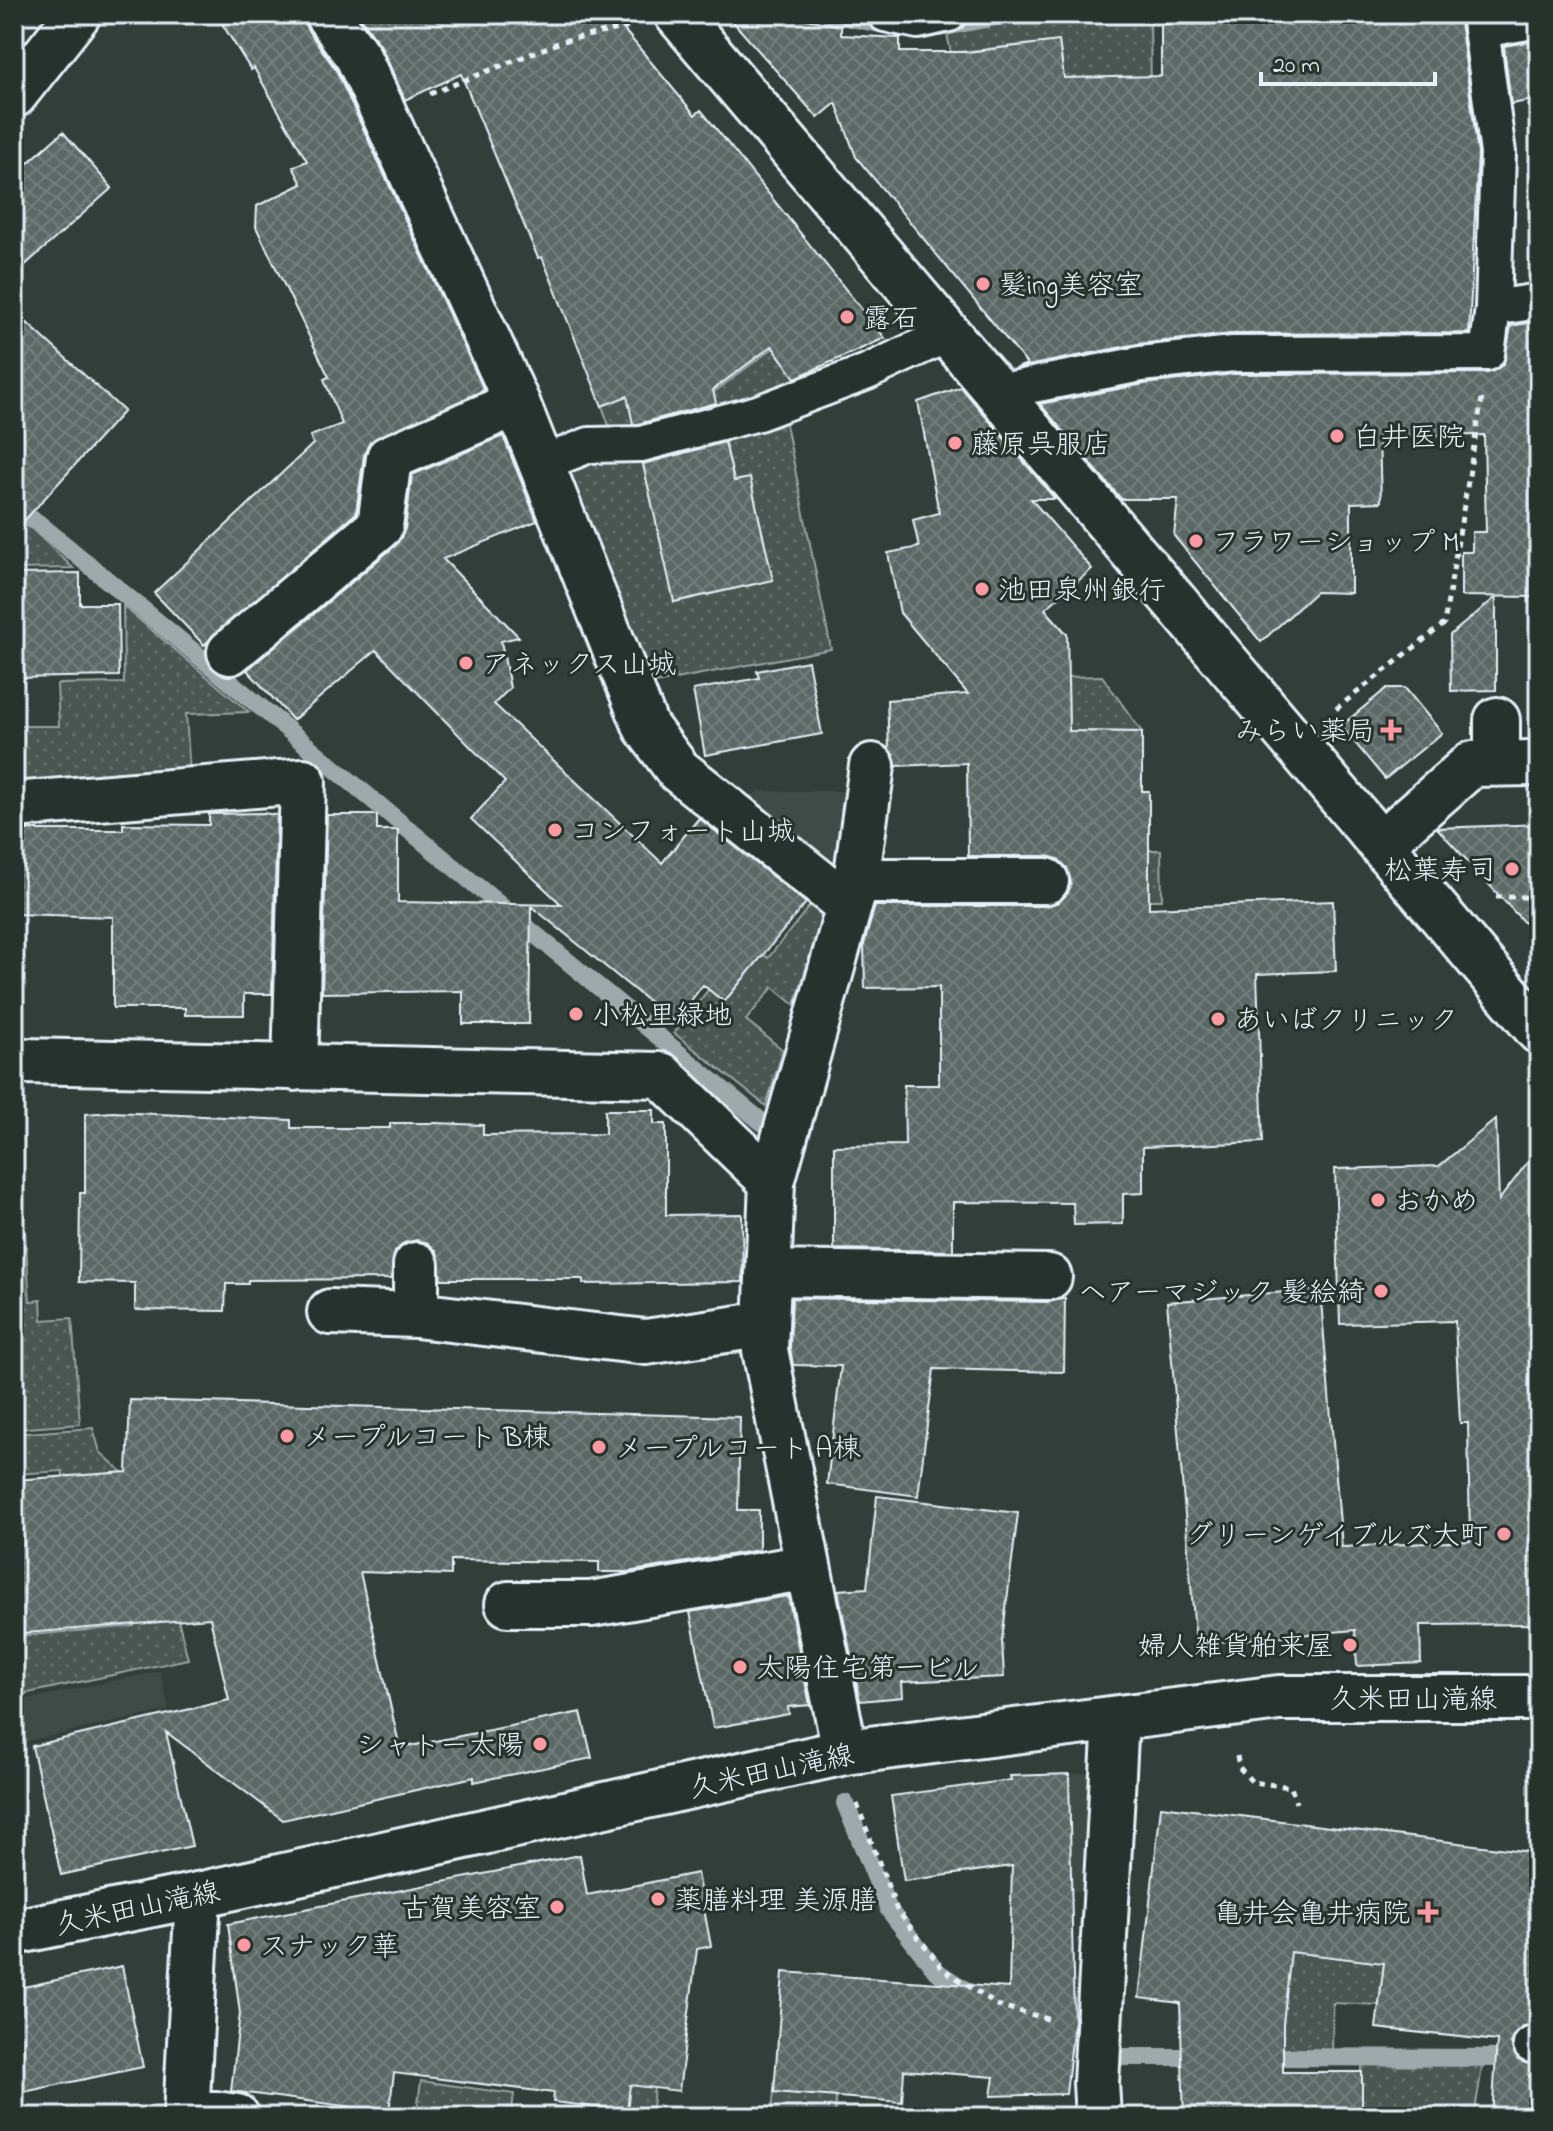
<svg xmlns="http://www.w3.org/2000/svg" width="1553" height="2131" font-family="'Indie Flower','Klee One',sans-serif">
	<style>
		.built { fill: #3f4b46 }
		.grass { fill: url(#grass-dots); stroke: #98a4a4; stroke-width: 2 }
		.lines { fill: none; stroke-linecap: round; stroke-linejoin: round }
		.stream { stroke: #9ea9ab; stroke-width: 18 }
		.building { fill: url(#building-cross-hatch); stroke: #e8f1f8; stroke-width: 2 }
		.lane-casing { stroke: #e8f1f8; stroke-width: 40 }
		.street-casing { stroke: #e8f1f8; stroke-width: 50 }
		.secondary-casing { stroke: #e8f1f8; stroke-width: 50 }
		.primary-casing { stroke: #e8f1f8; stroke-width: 50 }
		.path { stroke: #e8f1f8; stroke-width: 5; stroke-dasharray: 6 6; stroke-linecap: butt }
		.lane { stroke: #26332d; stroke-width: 34 }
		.street { stroke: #26332d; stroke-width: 44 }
		.secondary { stroke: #26332d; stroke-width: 44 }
		.primary { stroke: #26332d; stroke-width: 44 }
		.poi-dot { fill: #ff9aa2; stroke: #26332d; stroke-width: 3 }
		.labels { text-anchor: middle; stroke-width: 6; stroke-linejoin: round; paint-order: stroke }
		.poi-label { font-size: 28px; fill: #e8f1f8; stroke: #26332d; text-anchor: start }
		.street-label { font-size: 28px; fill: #e8f1f8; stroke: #26332d }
	</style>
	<defs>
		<pattern id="grass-dots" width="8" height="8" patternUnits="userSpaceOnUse" patternTransform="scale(2)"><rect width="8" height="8" fill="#495651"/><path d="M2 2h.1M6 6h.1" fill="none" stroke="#636f6b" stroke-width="1.8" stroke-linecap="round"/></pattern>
		<pattern id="building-cross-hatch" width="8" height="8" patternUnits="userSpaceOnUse" patternTransform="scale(2)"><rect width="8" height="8" fill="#5c6865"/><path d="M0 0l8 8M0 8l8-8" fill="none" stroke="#737e7c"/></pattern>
	</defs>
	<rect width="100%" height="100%" fill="#323e39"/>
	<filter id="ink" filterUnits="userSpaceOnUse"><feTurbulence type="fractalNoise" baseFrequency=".0125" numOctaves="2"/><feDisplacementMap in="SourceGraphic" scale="16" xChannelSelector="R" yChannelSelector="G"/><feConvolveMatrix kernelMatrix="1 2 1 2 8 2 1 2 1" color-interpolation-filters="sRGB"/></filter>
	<g filter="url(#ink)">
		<path class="built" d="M 759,791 L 850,791 L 834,874 L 743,800 Z
			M 160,1671 L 169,1710 L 23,1742 L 14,1702 Z
			M 1095,1772 L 1088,1893 L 1013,1881 L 1069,1774 Z"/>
		<path class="grass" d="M 1047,14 L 1150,14 L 1151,93 L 1064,78 L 1059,41 L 951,53 L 947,34 Z
			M 773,348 L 798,381 C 746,407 670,436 611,431 L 602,406 L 680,375 L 710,395 Z
			M 785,419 L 831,649 L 644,685 L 558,468 L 640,452 L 675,602 L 773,580 L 750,479 L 734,481 L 723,433 Z
			M 14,520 L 32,529 L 73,568 L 14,569 Z
			M 123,606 L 249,712 L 186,714 L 190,775 L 14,791 L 14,726 L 59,726 L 57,684 L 124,683 Z
			M 1102,676 L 1142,732 L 1069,731 L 1068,677 Z
			M 1121,850 L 1161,850 L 1162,900 L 1053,900 L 1053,861 L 1121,860 Z
			M 811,904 L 822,915 L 795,1005 L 773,987 L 746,1020 L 783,1050 L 766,1106 L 674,1033 L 748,940 L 768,958 Z
			M 25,1232 L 30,1301 L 41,1300 L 42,1320 L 72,1318 L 80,1424 L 14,1429 L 14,1233 Z
			M 93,1428 L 100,1452 L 137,1485 L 150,1507 L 188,1659 L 23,1694 L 18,1636 L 134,1626 L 126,1526 L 63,1484 L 63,1471 L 14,1474 L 14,1434 Z
			M 1291,1952 L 1384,1963 L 1379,2005 L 1333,2003 L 1332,2054 L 1283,2054 L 1178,1983 Z
			M 1483,2061 L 1474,2117 L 1362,2117 L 1362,2062 Z
			M 421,2081 L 514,2094 L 511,2117 L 416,2117 Z
			M 602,2081 L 654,2088 L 651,2117 L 626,2117 L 627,2108 Z
			M 774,2092 L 836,2096 L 835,2117 L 771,2117 Z"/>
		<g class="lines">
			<path class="stream" d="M 831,14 L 895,27
				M 939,28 L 1011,14
				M 14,509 L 37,522 L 763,1123
				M 845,1803 L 889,1910 L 936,1971 L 976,1997
				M 1119,2057 L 1206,2057
				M 1260,2057 L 1518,2058"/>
		</g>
		<path class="building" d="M 216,14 L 302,14 L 307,29 L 336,70 L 484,390 L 370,442 L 364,455 L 356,513 L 204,645 L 154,593 L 313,444 L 310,436 L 342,424 L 324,379 L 329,377 L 256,227 L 257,206 L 302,184 L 293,167 L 307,161 L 254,68 L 251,70 Z
			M 358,14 L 611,14 L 695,115 L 701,110 L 885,338 L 795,378 L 772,346 L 713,390 L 716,403 L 638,424 L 633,424 L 627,396 L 602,406 L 542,257 L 538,258 L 461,74 L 405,100 L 381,46 Z
			M 726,14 L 782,14 L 841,26 L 841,35 L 900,38 L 900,52 L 967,52 L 1059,41 L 1064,78 L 1161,76 L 1161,24 L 1206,24 L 1206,14 L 1459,14 L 1478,154 L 1469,333 L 1231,334 L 1137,344 L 1017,368 L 1027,364 L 856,157 L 836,103 L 818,118 Z
			M 1539,40 L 1539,99 L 1511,104 L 1504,46 Z
			M 63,132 L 112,188 L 14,275 L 14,175 Z
			M 14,311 L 124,411 L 14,532 Z
			M 1539,321 L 1539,507 L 1532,508 L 1533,597 L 1461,596 L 1461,552 L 1472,552 L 1472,532 L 1486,532 L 1484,435 L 1379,436 L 1381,502 L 1351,503 L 1351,593 L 1316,592 L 1261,642 L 1174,536 L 1178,499 L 1121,499 L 1040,404 L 1144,384 L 1234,374 L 1488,373 L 1504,364 L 1511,326 Z
			M 961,387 L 1055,499 L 1031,499 L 1092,569 L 1045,609 L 1067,634 L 1069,731 L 1142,732 L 1142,791 L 1149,791 L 1149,908 L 1333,901 L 1336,971 L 1257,974 L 1263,1142 L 1143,1147 L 1143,1193 L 1123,1194 L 1123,1224 L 1074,1225 L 1073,1203 L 953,1202 L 953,1251 L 834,1249 L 834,1146 L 905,1145 L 904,1085 L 939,1085 L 939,987 L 865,988 L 864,944 L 875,906 L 1046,906 L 1059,902 L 1068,893 L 1071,882 L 1067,868 L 1058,859 L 1047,856 L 968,856 L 967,763 L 896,766 L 889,749 L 887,700 L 968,694 L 900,613 L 888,553 L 919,547 L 913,520 L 939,513 L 918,402 Z
			M 503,436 L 537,521 L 443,559 L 519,637 L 501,641 L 510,688 L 494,704 L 662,863 L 699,818 L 806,903 L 724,1002 L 703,985 L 674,1022 L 531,906 L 529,1024 L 463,1024 L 463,991 L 322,993 L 327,815 L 377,815 L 377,830 L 398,830 L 398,902 L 562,905 L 471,819 L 505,782 L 376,650 L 293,720 L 247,670 L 396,545 L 405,529 L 412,475 Z
			M 725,442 L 734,481 L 750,478 L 773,580 L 674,602 L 643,464 Z
			M 80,573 L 80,604 L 118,604 L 119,676 L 14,678 L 14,574 Z
			M 1496,597 L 1496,690 L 1451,691 L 1450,635 Z
			M 808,661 L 822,734 L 705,755 L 693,690 L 759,678 L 757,671 Z
			M 1387,688 L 1405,688 L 1442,733 L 1385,779 L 1341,726 Z
			M 263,813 L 277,815 L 272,994 L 244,994 L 244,1015 L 185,1015 L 185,1008 L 113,1008 L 113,917 L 14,914 L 14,830 L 123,830 L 123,824 L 209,825 L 209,814 Z
			M 1539,824 L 1539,891 L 1532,891 L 1530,929 L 1437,828 Z
			M 605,1110 L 654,1110 L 654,1124 L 666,1124 L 666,1215 L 742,1214 L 743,1282 L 583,1284 L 583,1279 L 441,1279 L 437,1252 L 428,1243 L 417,1240 L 404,1243 L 395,1252 L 391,1279 L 248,1280 L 248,1284 L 226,1284 L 225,1311 L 135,1310 L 135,1283 L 79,1282 L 80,1193 L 85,1193 L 85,1114 L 113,1112 L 291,1120 L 291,1128 L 390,1128 L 390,1123 L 436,1123 L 483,1125 L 483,1135 L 605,1134 Z
			M 1496,1119 L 1499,1200 L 1539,1147 L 1539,1624 L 1420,1625 L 1421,1663 L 1357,1666 L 1355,1630 L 1196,1644 L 1167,1302 L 1320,1289 L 1342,1547 L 1470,1541 L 1468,1423 L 1460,1423 L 1455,1321 L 1340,1324 L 1335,1169 L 1439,1166 Z
			M 792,1298 L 1049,1302 L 1065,1298 L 1064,1372 L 934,1369 L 918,1496 L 827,1484 L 841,1366 L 793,1365 L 790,1348 Z
			M 130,1400 L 740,1417 L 738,1510 L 759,1510 L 759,1550 L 627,1572 L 599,1572 L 599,1562 L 451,1560 L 451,1575 L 360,1572 L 400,1748 L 581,1712 L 592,1758 L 474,1782 L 474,1777 L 283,1820 L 166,1732 L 192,1846 L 61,1875 L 32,1746 L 229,1700 L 210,1618 L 14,1634 L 14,1480 L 127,1472 Z
			M 877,1496 L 1018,1513 L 1002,1640 L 1004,1677 L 902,1682 L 903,1697 L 860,1701 L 838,1590 L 867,1588 Z
			M 788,1596 L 810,1705 L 788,1707 L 789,1714 L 713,1728 L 690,1612 Z
			M 1069,1774 L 1074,2023 L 1066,2094 L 991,2096 L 994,2077 L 904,2070 L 902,2102 L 774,2092 L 783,1972 L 1009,1988 L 1012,1866 L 904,1881 L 891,1796 L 1011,1780 L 1010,1776 Z
			M 1161,1806 L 1539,1853 L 1539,2026 L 1523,2027 L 1511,2043 L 1518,2060 L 1539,2066 L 1539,2117 L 1492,2117 L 1497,2041 L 1376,2028 L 1384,1963 L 1291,1952 L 1283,2024 L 1283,2072 L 1362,2072 L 1362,2117 L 1184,2117 L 1180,2003 L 1139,1998 Z
			M 580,1855 L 587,1895 L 697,1873 L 711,1946 L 697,1949 L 679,2091 L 630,2085 L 627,2111 L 553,2102 L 554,2093 L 394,2073 L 389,2112 L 231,2091 L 240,2013 L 228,1924 Z
			M 122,1966 L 143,2067 L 14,2094 L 14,1989 Z"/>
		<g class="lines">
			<defs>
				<path id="lane" d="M 885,14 L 918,21 L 949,14
					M 1481,30 L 1539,20
					M 1493,308 L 1539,301
					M 997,392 L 1141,364 L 1233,354 L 1487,353 L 1493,308 L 1498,153 L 1479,14
					M 541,464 L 589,445 L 641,444 L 758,413 L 867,372 L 948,334
					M 1531,2045 L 1539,2046"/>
				<path id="street" d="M 327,14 L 358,57 L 517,403 L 646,727 L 678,770 L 849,906
					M 677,14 L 1539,1031
					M 230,652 L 380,526 L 389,458 L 517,403
					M 1497,720 L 1497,764
					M 14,805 L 303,781 L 295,1068
					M 1381,844 L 1472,764 L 1539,763
					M 856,881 L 872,766
					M 23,1061 L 661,1075 L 772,1182
					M 416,1265 L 416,1315
					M 768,1273 L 1049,1277
					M 330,1312 L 416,1315 L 646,1342 L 766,1324
					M 508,1604 L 591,1604 L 808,1567
					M 845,1752 L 765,1350 L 772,1182 L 856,881 L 1046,881
					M 186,2110 L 237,2117
					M 186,2117 L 198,1895
					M 1098,2117 L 1096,2083 L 1116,1719"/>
				<path id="secondary" d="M 14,1932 L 198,1895 L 845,1752 L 1279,1698 L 1539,1698"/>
				<path id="primary" d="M 14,95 L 78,14"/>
			</defs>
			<use href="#lane" class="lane-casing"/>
			<use href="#street" class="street-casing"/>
			<use href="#secondary" class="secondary-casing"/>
			<use href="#primary" class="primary-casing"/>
			<path class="path" d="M 430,94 L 563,41 L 628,27
				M 1336,709 L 1444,624 L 1482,398
				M 1496,897 L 1539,897
				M 1237,1756 L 1239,1767 L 1252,1782 L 1291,1787 L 1296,1803
				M 857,1804 L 897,1910 L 943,1969 L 997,2005 L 1048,2019"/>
			<use href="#lane" class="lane"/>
			<use href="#street" class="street"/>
			<use href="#secondary" class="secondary"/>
			<use href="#primary" class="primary"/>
		</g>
	</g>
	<g class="poi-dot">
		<circle cx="983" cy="284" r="8"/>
		<circle cx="847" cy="317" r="8"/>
		<circle cx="1337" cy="436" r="8"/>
		<circle cx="955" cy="443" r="8"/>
		<circle cx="1196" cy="541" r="8"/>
		<circle cx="982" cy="589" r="8"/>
		<circle cx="466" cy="663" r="8"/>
		<path d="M1387 718h8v8h8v8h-8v8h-8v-8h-8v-8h8z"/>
		<circle cx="555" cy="830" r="8"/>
		<circle cx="1512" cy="869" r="8"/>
		<circle cx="576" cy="1014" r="8"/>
		<circle cx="1218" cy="1019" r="8"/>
		<circle cx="1378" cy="1200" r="8"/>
		<circle cx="1381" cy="1291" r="8"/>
		<circle cx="287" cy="1436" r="8"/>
		<circle cx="599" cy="1447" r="8"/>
		<circle cx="1504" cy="1534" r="8"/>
		<circle cx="1350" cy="1645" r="8"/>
		<circle cx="740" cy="1667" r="8"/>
		<circle cx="540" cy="1744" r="8"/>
		<circle cx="658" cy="1899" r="8"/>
		<circle cx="557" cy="1907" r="8"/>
		<path d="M1424 1900h8v8h8v8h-8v8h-8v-8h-8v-8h8z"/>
		<circle cx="244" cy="1945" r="8"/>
	</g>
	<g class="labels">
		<g class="poi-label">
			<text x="999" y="294">髪ing美容室</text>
			<text x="863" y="327">露石</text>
			<text x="1353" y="446">白井医院</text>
			<text x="971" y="453">藤原呉服店</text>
			<text x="1212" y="551">フラワーショップ M</text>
			<text x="998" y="599">池田泉州銀行</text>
			<text x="482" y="673">アネックス山城</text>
			<text x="1375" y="740" text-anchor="end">みらい薬局</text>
			<text x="571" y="840">コンフォート山城</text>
			<text x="1496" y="879" text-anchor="end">松葉寿司</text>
			<text x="592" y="1024">小松里緑地</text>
			<text x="1234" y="1029">あいばクリニック</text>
			<text x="1394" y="1210">おかめ</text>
			<text x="1365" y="1301" text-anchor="end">ヘアーマジック 髪絵綺</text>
			<text x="303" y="1446">メープルコート B棟</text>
			<text x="615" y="1457">メープルコート A棟</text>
			<text x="1488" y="1544" text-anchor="end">グリーンゲイブルズ大町</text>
			<text x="1334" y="1655" text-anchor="end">婦人雑貨舶来屋</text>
			<text x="756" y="1677">太陽住宅第一ビル</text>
			<text x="524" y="1754" text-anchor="end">シャトー太陽</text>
			<text x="674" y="1909">薬膳料理 美源膳</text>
			<text x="541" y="1917" text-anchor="end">古賀美容室</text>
			<text x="1410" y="1922" text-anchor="end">亀井会亀井病院</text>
			<text x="260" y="1955">スナック華</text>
		</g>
		<g class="street-label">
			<text x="1413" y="1708">久米田山滝線</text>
			<text transform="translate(771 1770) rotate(-12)" y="10">久米田山滝線</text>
			<text transform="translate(137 1907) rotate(-12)" y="10">久米田山滝線</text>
		</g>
	</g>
	<rect width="1553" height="2131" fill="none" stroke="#26332d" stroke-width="48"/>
	<rect x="24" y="24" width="1505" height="2083" fill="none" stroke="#e8f1f8" stroke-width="3" filter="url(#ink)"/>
	<path d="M1261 72v12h174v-12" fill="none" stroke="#e8f1f8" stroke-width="4"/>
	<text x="1273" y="72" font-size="24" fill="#e8f1f8" stroke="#26332d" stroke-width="6" paint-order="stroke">20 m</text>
</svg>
